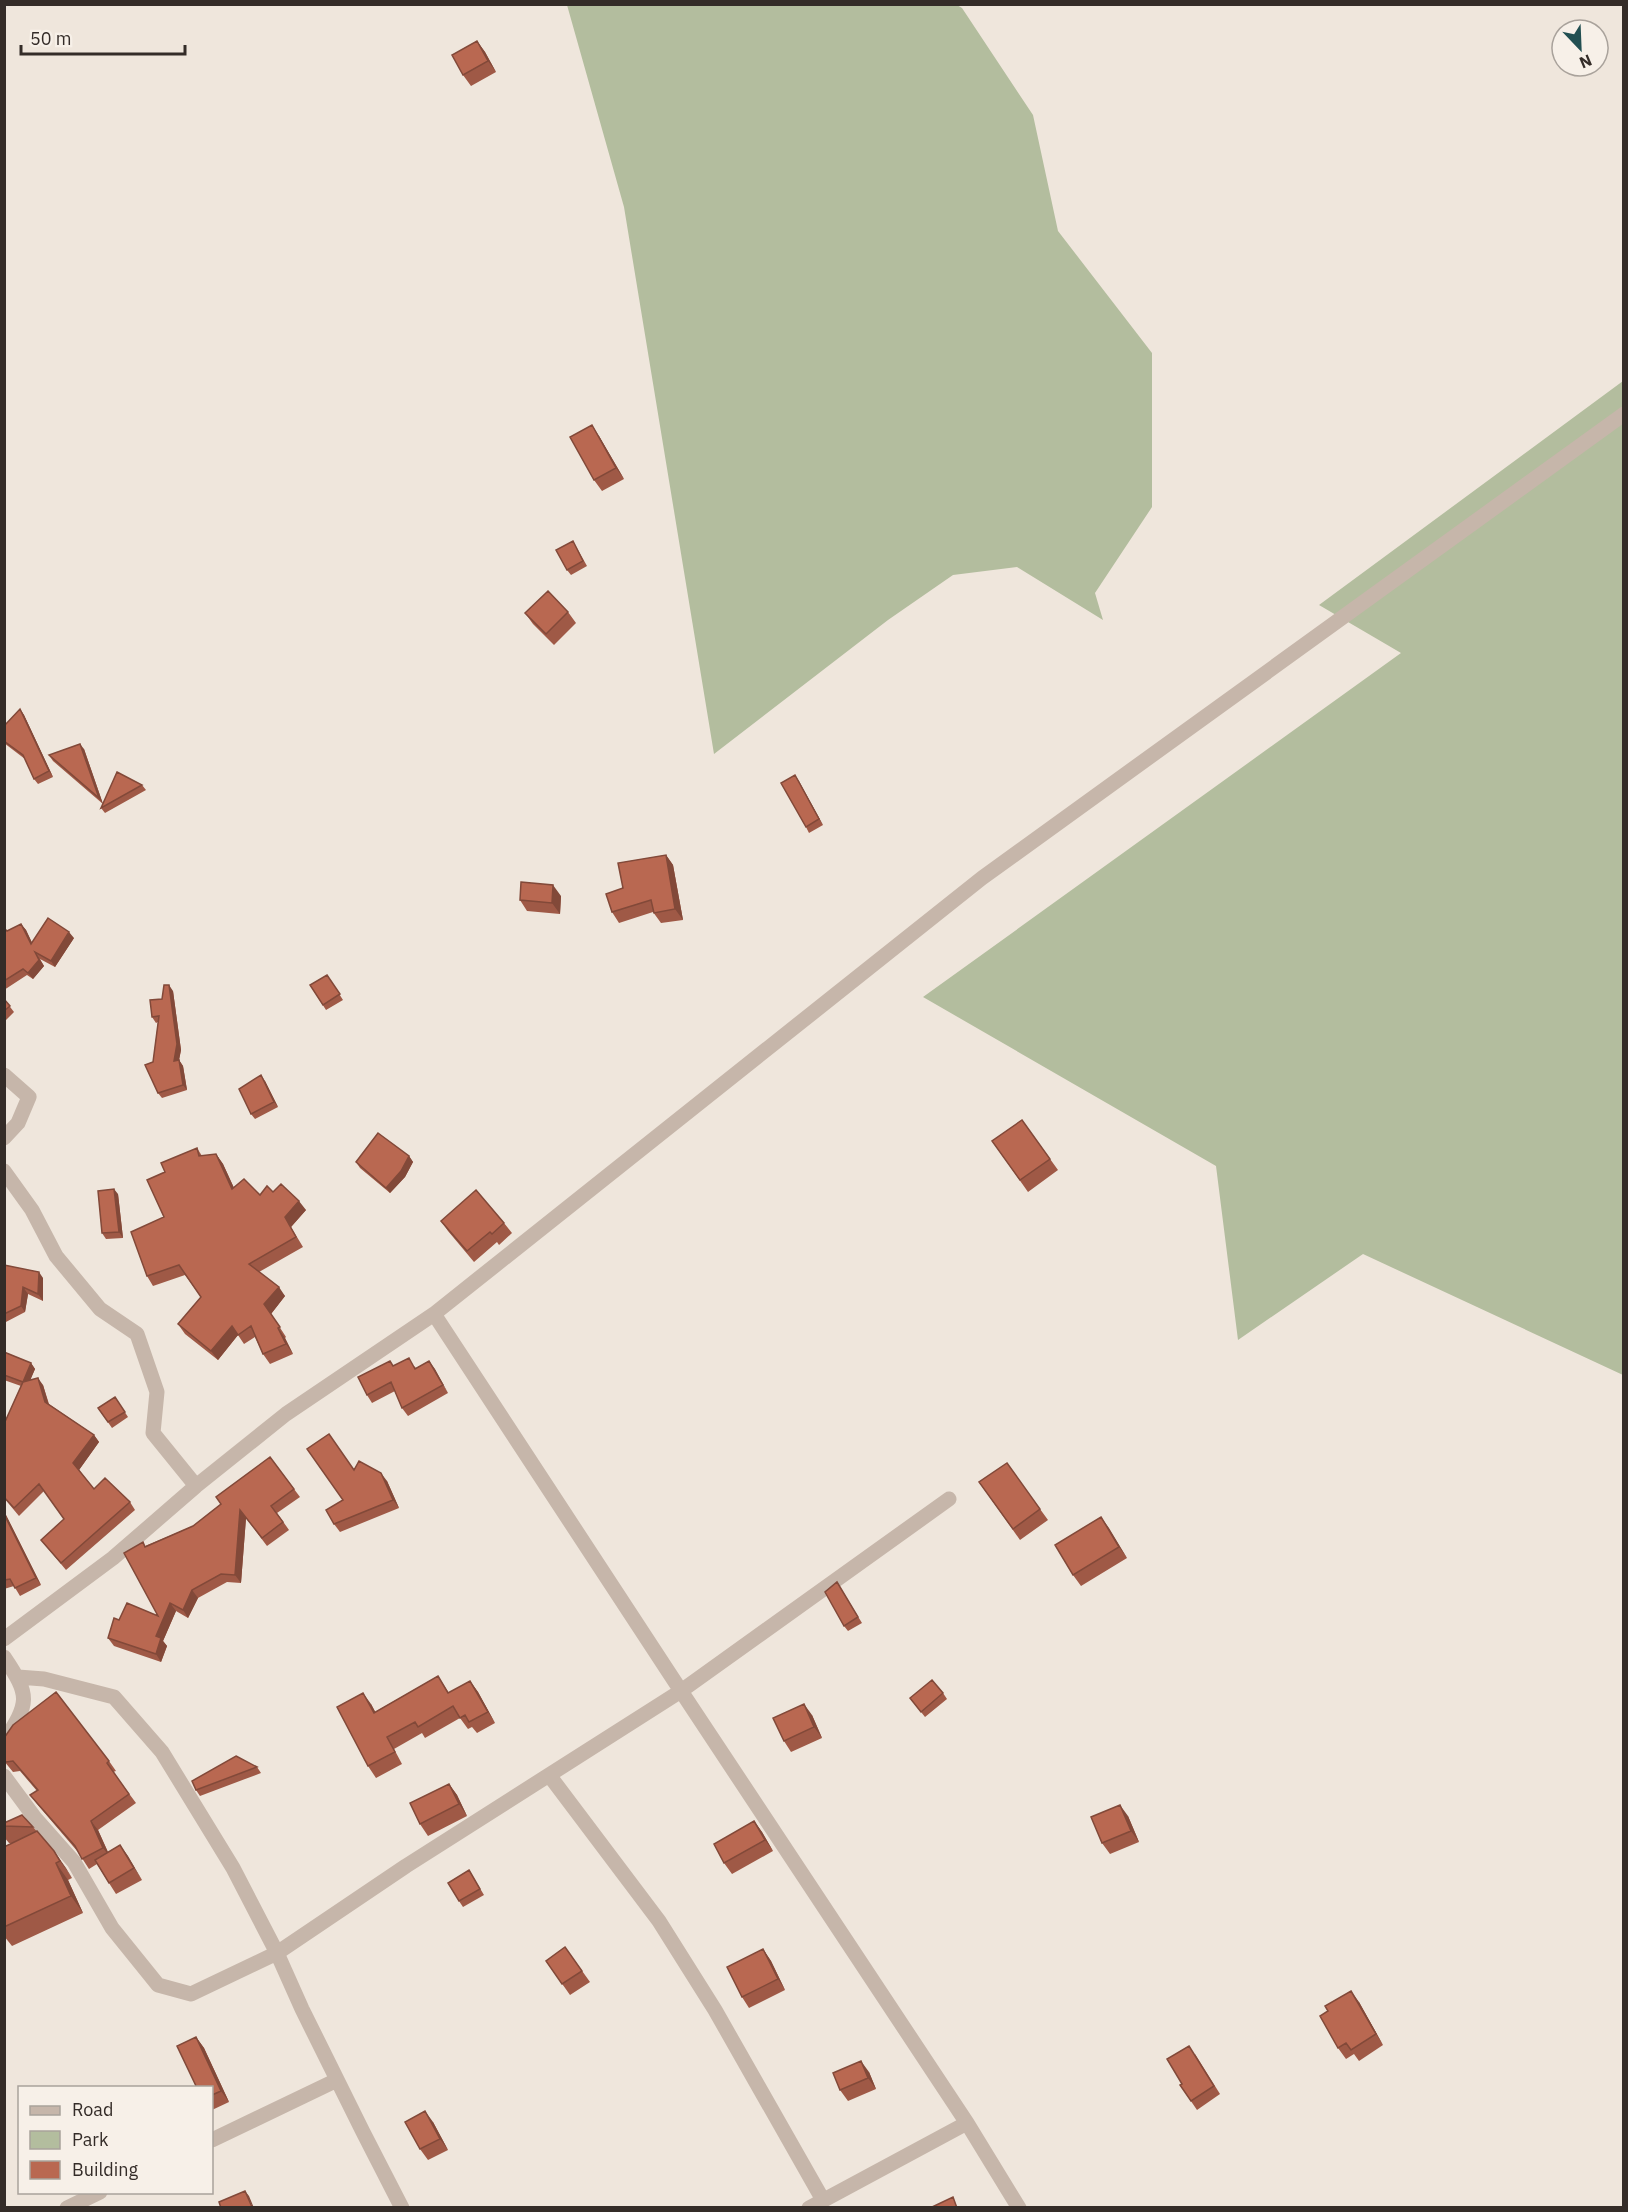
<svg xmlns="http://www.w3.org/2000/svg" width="1628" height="2212" font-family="'IBM Plex Sans',sans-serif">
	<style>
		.green { fill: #b3bd9e }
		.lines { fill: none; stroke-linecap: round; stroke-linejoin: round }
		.minor { stroke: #c6b6aa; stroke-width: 15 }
		.wall { fill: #9f5946 }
		.shaded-wall { fill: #824939 }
		.building { fill: #b96851; stroke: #824939; stroke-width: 1.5 }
	</style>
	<rect width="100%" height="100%" fill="#efe6dc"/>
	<path class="green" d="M 957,5 L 962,8 L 1033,115 L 1058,231 L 1152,353 L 1152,507 L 1095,593 L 1103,620 L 1017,567 L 953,575 L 888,620 L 714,754 L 624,207 L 567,5 Z
		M 1623,381 L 1623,1375 L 1363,1254 L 1238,1340 L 1216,1166 L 923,997 L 1401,653 L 1319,605 Z"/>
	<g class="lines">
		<path class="minor" d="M 4,1075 L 29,1097 L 18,1123 L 4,1138
			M 4,1171 L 32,1210 L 56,1256 L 100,1309 L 137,1334 L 157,1392 L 153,1433 L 196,1486
			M 434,1314 L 681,1691 L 967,2123 L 1019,2208
			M 4,1639 L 113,1558 L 196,1486 L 286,1414 L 434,1314 L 982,878 L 1624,414
			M 4,1657 C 31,1697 29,1702 4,1742
			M 18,1677 L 44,1679 L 114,1697 L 162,1752 L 233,1868 L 277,1953 L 302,2009 L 363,2132 L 402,2208
			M 549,1775 L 659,1921 L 715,2010 L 823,2200
			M 4,1776 L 35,1818 L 74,1862 L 112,1928 L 158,1985 L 191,1994 L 277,1953 L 406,1866 L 681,1691 L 949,1499
			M 212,2140 L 337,2080
			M 67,2208 L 100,2192
			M 809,2208 L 967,2123"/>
	</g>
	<path class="wall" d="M 477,41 L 485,52 L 496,72 L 471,86 L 463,75 Z
		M 599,436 L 624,479 L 602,491 L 594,480 Z
		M 573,541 L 587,566 L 571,575 L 567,570 Z
		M 568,612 L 576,623 L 554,645 L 533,624 L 525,613 Z
		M 20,709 L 24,715 L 53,777 L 38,784 L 34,779 L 25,759 L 4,743 L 4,726 Z
		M 84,749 L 103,804 L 142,785 L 146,790 L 105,813 L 101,808 L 103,804 L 53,761 L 49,755 Z
		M 795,775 L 823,825 L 809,833 L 806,827 Z
		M 666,855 L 673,865 L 683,920 L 661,923 L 653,912 L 619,923 L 612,912 L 623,888 Z
		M 561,896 L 560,914 L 527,911 L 520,900 Z
		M 21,924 L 26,930 L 32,943 L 74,938 L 55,967 L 40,959 L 44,966 L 33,979 L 27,975 L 4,990 L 4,928 L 7,931 Z
		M 327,975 L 343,1000 L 326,1010 L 310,985 Z
		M 173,991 L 181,1050 L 179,1060 L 183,1066 L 187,1090 L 162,1098 L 158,1093 L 153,1062 L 158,1022 L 156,1023 L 152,1017 L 162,999 Z
		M 4,999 L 14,1012 L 4,1022 Z
		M 265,1081 L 278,1107 L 255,1119 L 251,1114 Z
		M 1022,1120 L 1058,1170 L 1028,1192 L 992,1141 Z
		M 197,1148 L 202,1156 L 216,1154 L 223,1164 L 234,1188 L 260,1195 L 273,1192 L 306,1210 L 291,1227 L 303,1247 L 259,1272 L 285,1296 L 271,1314 L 286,1337 L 285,1338 L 293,1354 L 270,1364 L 263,1354 L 255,1337 L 244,1344 L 238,1335 L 218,1360 L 185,1334 L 178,1324 L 201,1297 L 185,1275 L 153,1286 L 147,1276 L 164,1217 L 165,1172 Z
		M 409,1156 L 413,1162 L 405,1177 L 390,1193 L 360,1168 L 356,1162 Z
		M 118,1194 L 123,1238 L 106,1239 L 102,1233 Z
		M 441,1221 L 504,1223 L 512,1233 L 499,1245 L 497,1242 L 474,1262 L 448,1231 Z
		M 4,1265 L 43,1278 L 43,1301 L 28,1294 L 25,1312 L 4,1323 Z
		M 4,1352 L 31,1363 L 35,1369 L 30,1380 L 43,1385 L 49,1404 L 94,1435 L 99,1442 L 79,1470 L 94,1489 L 130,1502 L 135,1510 L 66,1570 L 41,1540 L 64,1519 L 44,1491 L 19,1516 L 4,1498 L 4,1424 L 21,1386 L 4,1380 Z
		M 429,1361 L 448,1393 L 408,1416 L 402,1408 L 395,1391 L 372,1403 L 367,1395 L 394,1366 L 414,1366 L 416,1368 Z
		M 115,1397 L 128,1417 L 112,1428 L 98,1408 Z
		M 270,1457 L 300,1497 L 277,1513 L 289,1530 L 267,1546 L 246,1518 L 241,1583 L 227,1582 L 198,1598 L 188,1618 L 176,1611 L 163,1641 L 167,1646 L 161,1662 L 114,1646 L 108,1638 L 119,1620 L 158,1616 L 143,1542 L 145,1546 L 193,1526 L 221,1504 Z
		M 354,1470 L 387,1481 L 399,1508 L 340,1532 L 334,1524 L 343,1500 Z
		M 979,1482 L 1040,1509 L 1048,1520 L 1020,1540 Z
		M 4,1511 L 41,1585 L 20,1596 L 14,1586 L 4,1589 Z
		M 1101,1517 L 1127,1558 L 1081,1586 L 1073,1575 Z
		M 837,1582 L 862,1623 L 848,1631 L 844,1626 Z
		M 438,1676 L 449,1693 L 470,1681 L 478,1692 L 495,1723 L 477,1733 L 472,1727 L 468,1729 L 460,1718 L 425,1738 L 422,1733 L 394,1749 L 402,1764 L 376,1778 L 368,1766 L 371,1704 L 375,1712 Z
		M 943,1693 L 947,1699 L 925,1717 L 910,1698 Z
		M 812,1715 L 822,1738 L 791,1752 L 784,1741 Z
		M 4,1738 L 109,1761 L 116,1771 L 113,1772 L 136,1803 L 98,1830 L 108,1852 L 120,1845 L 142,1880 L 116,1894 L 109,1883 L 97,1864 L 89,1869 L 78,1852 L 37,1804 L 30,1795 L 37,1791 L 20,1771 L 13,1772 L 4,1761 Z
		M 257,1767 L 261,1773 L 200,1796 L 196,1790 Z
		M 449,1784 L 457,1795 L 467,1816 L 428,1836 L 420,1824 Z
		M 1128,1816 L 1139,1842 L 1110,1854 L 1102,1843 Z
		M 754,1821 L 762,1832 L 773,1851 L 732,1874 L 724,1863 Z
		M 4,1823 L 33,1827 L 54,1851 L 72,1878 L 68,1880 L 83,1913 L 12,1946 L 4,1936 L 4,1847 L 13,1843 L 9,1843 L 4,1837 Z
		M 469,1870 L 484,1895 L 463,1907 L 459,1901 Z
		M 565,1947 L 590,1982 L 570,1995 L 546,1961 Z
		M 763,1949 L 771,1961 L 785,1990 L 749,2008 L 742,1997 Z
		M 1359,2002 L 1383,2045 L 1359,2061 L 1354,2054 L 1346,2059 L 1338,2048 Z
		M 196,2037 L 204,2048 L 229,2102 L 212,2110 L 212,2088 Z
		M 1195,2054 L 1220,2094 L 1197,2110 L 1180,2085 L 1182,2084 Z
		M 869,2072 L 876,2089 L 848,2101 L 840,2090 Z
		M 433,2122 L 448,2150 L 428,2160 L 420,2149 Z"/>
	<path class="shaded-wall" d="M 477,41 L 485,52 L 496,72 L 488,61 Z
		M 592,425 L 599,436 L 624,479 L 616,468 Z
		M 20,709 L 24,715 L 53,777 L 49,771 Z
		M 80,744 L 84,749 L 103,804 L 99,798 Z
		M 795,775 L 799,781 L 823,825 L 819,819 Z
		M 666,855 L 673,865 L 683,920 L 675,909 Z
		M 553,885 L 561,896 L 560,914 L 552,903 Z
		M 21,924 L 26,930 L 36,951 L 31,944 Z
		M 69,932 L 74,938 L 55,967 L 51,961 Z
		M 35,952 L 44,966 L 33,979 L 28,973 Z
		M 169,985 L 173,991 L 181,1050 L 179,1060 L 183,1066 L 187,1090 L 183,1085 L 174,1061 Z
		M 261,1075 L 265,1081 L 278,1107 L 274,1102 Z
		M 216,1154 L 223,1164 L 239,1199 L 232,1189 Z
		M 409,1156 L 413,1162 L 405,1177 L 390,1193 L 386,1188 Z
		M 114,1189 L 118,1194 L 123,1238 L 119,1232 Z
		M 299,1201 L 306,1210 L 291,1227 L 303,1247 L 285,1217 Z
		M 39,1272 L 43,1278 L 43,1301 L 38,1294 Z
		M 23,1287 L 28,1294 L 25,1312 L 21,1306 Z
		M 279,1287 L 285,1296 L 271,1314 L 286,1337 L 264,1304 Z
		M 232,1326 L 238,1335 L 218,1360 L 211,1351 Z
		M 278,1328 L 285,1338 L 293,1354 L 286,1344 Z
		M 429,1361 L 435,1369 L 448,1393 L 443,1385 Z
		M 31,1363 L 35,1369 L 27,1388 L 23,1382 Z
		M 38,1378 L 43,1385 L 50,1409 L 45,1402 Z
		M 94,1435 L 99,1442 L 79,1470 L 73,1463 Z
		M 381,1473 L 387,1481 L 399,1508 L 393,1500 Z
		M 240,1510 L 246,1518 L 241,1583 L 235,1575 Z
		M 4,1511 L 41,1585 L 36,1578 L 4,1514 Z
		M 1101,1517 L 1109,1528 L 1127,1558 L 1119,1547 Z
		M 192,1590 L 198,1598 L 188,1618 L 183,1610 Z
		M 170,1603 L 176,1611 L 163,1641 L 167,1646 L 161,1662 L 156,1654 L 156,1636 Z
		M 470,1681 L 478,1692 L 495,1723 L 488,1712 Z
		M 363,1693 L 371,1704 L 382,1724 L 374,1713 Z
		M 804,1704 L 812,1715 L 822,1738 L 814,1727 Z
		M 449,1784 L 457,1795 L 467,1816 L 459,1804 Z
		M 1120,1805 L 1128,1816 L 1139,1842 L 1131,1831 Z
		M 91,1821 L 98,1830 L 110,1857 L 103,1848 Z
		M 754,1821 L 762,1832 L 773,1851 L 765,1840 Z
		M 120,1845 L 128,1856 L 142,1880 L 134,1868 Z
		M 54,1851 L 66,1868 L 72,1878 L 60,1861 Z
		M 56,1863 L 68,1880 L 83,1913 L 71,1896 Z
		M 763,1949 L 771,1961 L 785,1990 L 778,1979 Z
		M 1351,1991 L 1359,2002 L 1383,2045 L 1376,2034 Z
		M 196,2037 L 204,2048 L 229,2102 L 221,2091 Z
		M 861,2061 L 869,2072 L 876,2089 L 868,2078 Z
		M 425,2111 L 433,2122 L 448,2150 L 440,2139 Z
		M 245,2191 L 249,2196 L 254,2208 L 253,2208 Z"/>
	<path class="building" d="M 477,41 L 488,61 L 463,75 L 452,55 Z
		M 592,425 L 616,468 L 594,480 L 570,437 Z
		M 573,541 L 583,561 L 567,570 L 556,550 Z
		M 548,591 L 568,612 L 546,634 L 525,613 Z
		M 20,709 L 49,771 L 34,779 L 23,755 L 4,741 L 4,726 Z
		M 80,744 L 99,798 L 49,755 Z
		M 117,772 L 142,785 L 101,808 Z
		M 795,775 L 819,819 L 806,827 L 781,783 Z
		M 666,855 L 675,909 L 654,913 L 651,900 L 612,912 L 606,894 L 623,888 L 618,863 Z
		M 521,882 L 553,885 L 552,903 L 520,900 Z
		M 48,918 L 69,932 L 51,961 L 35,952 L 39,960 L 28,973 L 23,969 L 4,981 L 4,928 L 7,931 L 21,924 L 31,944 Z
		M 327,975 L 340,994 L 323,1005 L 310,985 Z
		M 164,985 L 169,985 L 177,1044 L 174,1061 L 179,1060 L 183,1085 L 158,1093 L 145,1065 L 153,1062 L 159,1016 L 152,1017 L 150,1000 L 162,999 Z
		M 4,999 L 10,1006 L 4,1011 Z
		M 261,1075 L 274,1102 L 251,1114 L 239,1089 Z
		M 1022,1120 L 1050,1159 L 1020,1180 L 992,1141 Z
		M 378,1133 L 409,1156 L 401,1171 L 386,1188 L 356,1162 Z
		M 197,1148 L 199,1156 L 216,1154 L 232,1189 L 244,1179 L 260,1195 L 267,1186 L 273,1192 L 281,1184 L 299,1201 L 285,1217 L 296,1237 L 249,1264 L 279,1287 L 264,1304 L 280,1327 L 278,1328 L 286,1344 L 263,1354 L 251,1326 L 238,1335 L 232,1326 L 211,1351 L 178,1324 L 201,1297 L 179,1265 L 147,1276 L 131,1232 L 164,1217 L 147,1180 L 165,1172 L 161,1163 Z
		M 114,1189 L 119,1232 L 102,1233 L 98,1191 Z
		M 476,1190 L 504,1223 L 492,1234 L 490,1232 L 467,1251 L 441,1221 Z
		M 4,1265 L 39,1272 L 38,1294 L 23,1287 L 21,1306 L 4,1314 Z
		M 4,1352 L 31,1363 L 23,1382 L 4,1375 Z
		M 409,1358 L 415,1369 L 429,1361 L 443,1385 L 402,1408 L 391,1382 L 367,1395 L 358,1377 L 390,1361 L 393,1366 Z
		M 38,1378 L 45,1402 L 94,1435 L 73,1463 L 94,1489 L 105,1478 L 130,1502 L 61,1563 L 41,1540 L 64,1519 L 39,1484 L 14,1508 L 4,1497 L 4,1424 L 23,1382 Z
		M 115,1397 L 125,1412 L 108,1422 L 98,1408 Z
		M 329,1434 L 354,1470 L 359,1461 L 381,1473 L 393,1500 L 334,1524 L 326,1510 L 343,1500 L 307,1449 Z
		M 270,1457 L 294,1489 L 271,1506 L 283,1522 L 262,1538 L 240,1510 L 235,1575 L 221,1574 L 192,1590 L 183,1610 L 170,1603 L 156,1636 L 161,1638 L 156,1654 L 108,1638 L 114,1618 L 119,1620 L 127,1603 L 158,1616 L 124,1553 L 143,1542 L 145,1547 L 193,1526 L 221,1504 L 216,1497 Z
		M 1007,1463 L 1040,1509 L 1013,1529 L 979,1482 Z
		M 4,1514 L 36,1578 L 15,1588 L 10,1579 L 4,1580 Z
		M 1101,1517 L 1119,1547 L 1073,1575 L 1055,1545 Z
		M 837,1582 L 858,1617 L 844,1626 L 825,1592 Z
		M 438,1676 L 448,1693 L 470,1681 L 488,1712 L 469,1722 L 465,1715 L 460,1718 L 453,1706 L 418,1727 L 415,1722 L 387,1737 L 395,1752 L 368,1766 L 337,1707 L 363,1693 L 374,1713 Z
		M 932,1680 L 943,1693 L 921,1712 L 910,1698 Z
		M 56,1692 L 109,1761 L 107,1763 L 129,1794 L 91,1821 L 103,1848 L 82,1859 L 75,1846 L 30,1795 L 38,1790 L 13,1761 L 6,1762 L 4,1760 L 4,1738 L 13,1725 Z
		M 804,1704 L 814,1727 L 784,1741 L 773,1718 Z
		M 236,1756 L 257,1767 L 196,1790 L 192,1781 Z
		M 449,1784 L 459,1804 L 420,1824 L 410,1803 Z
		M 1120,1805 L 1131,1831 L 1102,1843 L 1091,1817 Z
		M 22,1815 L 33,1827 L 4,1826 L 4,1823 Z
		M 754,1821 L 765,1840 L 724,1863 L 714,1844 Z
		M 37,1831 L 54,1851 L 60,1861 L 56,1863 L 71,1896 L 4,1927 L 4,1847 Z
		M 120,1845 L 134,1868 L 109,1883 L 95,1860 Z
		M 469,1870 L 480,1889 L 459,1901 L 448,1883 Z
		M 565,1947 L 582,1971 L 562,1984 L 546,1961 Z
		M 763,1949 L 778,1979 L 742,1997 L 727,1967 Z
		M 1351,1991 L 1376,2034 L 1351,2050 L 1346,2043 L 1338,2048 L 1320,2016 L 1328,2011 L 1325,2006 Z
		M 196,2037 L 221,2091 L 212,2095 L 212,2088 L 197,2088 L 177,2046 Z
		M 1189,2046 L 1214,2086 L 1191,2101 L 1180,2085 L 1182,2084 L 1167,2059 Z
		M 861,2061 L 868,2078 L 840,2090 L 833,2073 Z
		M 425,2111 L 440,2139 L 420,2149 L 405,2122 Z
		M 245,2191 L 252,2207 L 221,2208 L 219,2202 Z
		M 953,2197 L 957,2208 L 930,2208 Z"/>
	<rect width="1628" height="2212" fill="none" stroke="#342c28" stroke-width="12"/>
	<rect x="18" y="2086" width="195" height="108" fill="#f7f0e8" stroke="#a9a29b" stroke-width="1.5"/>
	<rect x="30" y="2106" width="30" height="9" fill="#c6b6aa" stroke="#a9a29b" stroke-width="1.5"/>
	<text x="72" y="2116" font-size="18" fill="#342c28">Road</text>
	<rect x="30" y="2131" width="30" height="18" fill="#b3bd9e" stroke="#a9a29b" stroke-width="1.5"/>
	<text x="72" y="2146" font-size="18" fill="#342c28">Park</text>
	<rect x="30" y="2161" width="30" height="18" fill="#b96851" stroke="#a9a29b" stroke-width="1.5"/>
	<text x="72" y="2176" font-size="18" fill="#342c28">Building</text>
	<g transform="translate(1580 48) rotate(157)"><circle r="28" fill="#f7f0e8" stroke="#a9a29b" stroke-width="1.5"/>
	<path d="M0-4.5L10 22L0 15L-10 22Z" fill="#224f51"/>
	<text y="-9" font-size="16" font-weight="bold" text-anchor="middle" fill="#342c28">N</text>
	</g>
	<path d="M21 45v9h164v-9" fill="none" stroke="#342c28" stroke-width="3"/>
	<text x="30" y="45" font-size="18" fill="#342c28" stroke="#f7f0e8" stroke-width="4.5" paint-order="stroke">50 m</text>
</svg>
